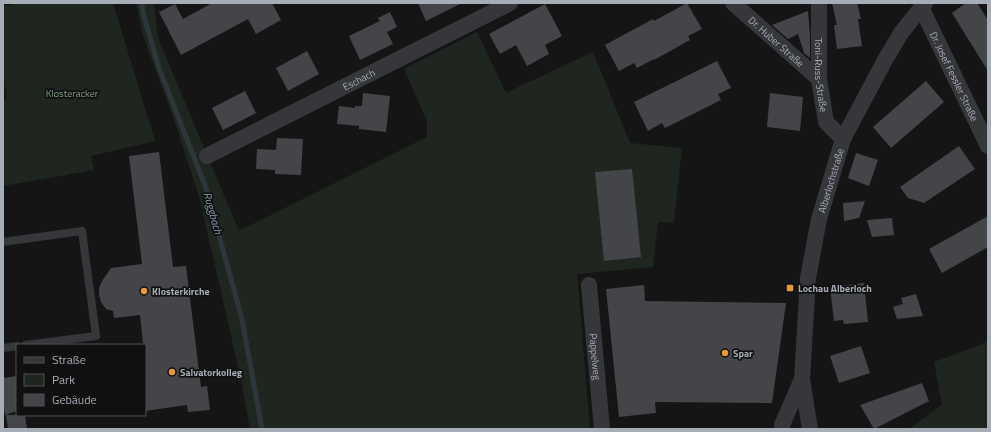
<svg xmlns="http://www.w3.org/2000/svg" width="991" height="432" font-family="'Titillium Web',sans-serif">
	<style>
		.green { fill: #1f261f }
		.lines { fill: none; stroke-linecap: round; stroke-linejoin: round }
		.stream { stroke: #2d373b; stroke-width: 5 }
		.building { fill: #444549 }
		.service { stroke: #36373b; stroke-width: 8 }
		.minor { stroke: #36373b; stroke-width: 16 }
		.poi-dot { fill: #e7993b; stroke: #101011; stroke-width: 1.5 }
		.labels { text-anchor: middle; stroke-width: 3.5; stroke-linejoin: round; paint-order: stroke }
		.street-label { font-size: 10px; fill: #a7adb6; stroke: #101011 }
		.park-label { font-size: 10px; fill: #81a07f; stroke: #101011 }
		.poi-label { font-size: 10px; font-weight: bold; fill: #a7adb6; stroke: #101011; text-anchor: start }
		.water-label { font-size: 11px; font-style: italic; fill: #809faf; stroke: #101011 }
	</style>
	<rect width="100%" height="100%" fill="#151516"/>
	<path class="green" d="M 20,3 L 113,3 L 155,141 L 91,156 L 94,170 L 3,186 L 3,100 L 7,99 L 3,73 L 3,6 Z
		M 136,3 L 154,3 L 158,38 L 239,231 L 427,137 L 427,121 L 404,69 L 477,32 L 506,93 L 593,52 L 630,143 L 682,148 L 674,223 L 658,222 L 653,267 L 577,274 L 590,429 L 250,429 L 240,375 L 199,196 L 170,108 L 143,36 Z
		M 988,342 L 988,429 L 909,429 L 942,405 L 934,362 Z"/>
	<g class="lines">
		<path class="stream" d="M 142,3 L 143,13 L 159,68 L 206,188 L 242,319 L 262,429"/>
	</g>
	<path class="building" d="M 212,3 L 272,3 L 281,20 L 256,34 L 248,19 L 181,55 L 159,12 L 175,4 L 183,19 Z
		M 418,3 L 462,3 L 426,21 Z
		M 687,3 L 702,29 L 688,36 L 690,40 L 654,60 L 654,59 L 637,68 L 634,63 L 619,71 L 605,45 L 653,19 L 654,21 Z
		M 832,3 L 857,3 L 861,19 L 858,19 L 862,46 L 837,49 L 834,25 L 837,25 Z
		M 966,3 L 977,3 L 988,20 L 988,71 L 952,13 Z
		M 545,4 L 562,36 L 545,45 L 549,54 L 527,66 L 516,45 L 500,54 L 489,34 Z
		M 808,11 L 810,35 L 810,58 L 804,53 L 798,34 L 788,39 L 772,25 Z
		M 390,12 L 397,27 L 387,32 L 393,44 L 360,60 L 349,36 L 380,21 L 378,18 Z
		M 307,51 L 319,74 L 288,91 L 276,68 Z
		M 717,61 L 731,88 L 718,94 L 721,100 L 665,128 L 662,123 L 648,131 L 634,102 Z
		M 926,81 L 944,102 L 891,148 L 873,127 Z
		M 245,91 L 256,113 L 223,130 L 212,108 Z
		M 363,93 L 390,96 L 386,132 L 359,129 L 359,126 L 337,124 L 339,106 L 355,108 L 355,106 L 362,106 Z
		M 770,93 L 803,97 L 800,131 L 767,127 Z
		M 277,138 L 303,139 L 301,175 L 275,174 L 275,170 L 256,169 L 257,149 L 276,150 Z
		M 959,146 L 975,169 L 924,203 L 908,198 L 900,187 Z
		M 159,152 L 173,267 L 186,266 L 201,387 L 207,386 L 210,410 L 188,412 L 187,405 L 145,411 L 145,343 L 143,343 L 140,315 L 114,318 L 113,311 L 106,309 L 101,302 L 99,294 L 99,288 L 102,281 L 111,268 L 142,264 L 129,156 Z
		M 856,153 L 878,160 L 869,186 L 848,178 Z
		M 632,169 L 641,257 L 604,261 L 595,172 Z
		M 865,201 L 859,218 L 844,221 L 843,203 Z
		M 988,216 L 988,247 L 942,273 L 929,249 Z
		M 892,218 L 894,235 L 872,237 L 867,220 Z
		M 864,283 L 868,322 L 844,324 L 843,320 L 834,321 L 830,287 Z
		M 644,285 L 645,301 L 786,303 L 772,403 L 655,402 L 656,413 L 619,417 L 606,289 Z
		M 916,294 L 923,316 L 897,319 L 893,307 L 903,304 L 901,298 Z
		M 861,346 L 870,373 L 839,383 L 830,356 Z
		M 17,376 L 17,411 L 5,415 L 3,403 L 3,378 Z
		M 922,383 L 929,401 L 874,429 L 860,405 Z
		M 6,415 L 25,415 L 27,429 L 8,429 Z"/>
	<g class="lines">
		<path class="service" d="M 3,242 L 82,231 L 96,336 L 25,345
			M 3,348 L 17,346"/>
		<g class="minor">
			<path id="s1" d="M 733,3 L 819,79"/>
			<path id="s2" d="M 819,3 L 819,79 L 826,122 L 843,139"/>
			<path id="s3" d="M 921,7 L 988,146"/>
			<path id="s4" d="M 207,156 L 510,3"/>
			<path id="s5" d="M 589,285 L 602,429"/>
			<path d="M 782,429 L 782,425 L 802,379"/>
			<path id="s6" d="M 810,429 L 802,379 L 808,278 L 819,219 L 843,139 L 885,60 L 901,33 L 925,3"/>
		</g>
	</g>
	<g class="poi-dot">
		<rect x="786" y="284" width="8" height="8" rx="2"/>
		<circle cx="144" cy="291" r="4"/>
		<circle cx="725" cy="353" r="4"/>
		<circle cx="172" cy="372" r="4"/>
	</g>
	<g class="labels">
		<g class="street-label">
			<text dy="4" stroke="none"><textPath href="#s1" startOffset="58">Dr. Huber Straße</textPath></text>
			<text dy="4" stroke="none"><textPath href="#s2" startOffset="72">Toni-Russ-Straße</textPath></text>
			<text dy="4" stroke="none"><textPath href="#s3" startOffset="77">Dr. Josef Fessler Straße</textPath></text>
			<text dy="4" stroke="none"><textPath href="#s4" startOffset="170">Eschach</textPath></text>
			<text dy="4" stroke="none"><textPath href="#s6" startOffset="252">Alberlochstraße</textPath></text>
			<text dy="4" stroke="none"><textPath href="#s5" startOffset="72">Pappelweg</textPath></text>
		</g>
		<g class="park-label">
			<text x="72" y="97">Klosteracker</text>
		</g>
		<g class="poi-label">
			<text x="798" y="292">Lochau Alberloch</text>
			<text x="152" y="295">Klosterkirche</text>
			<text x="733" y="357">Spar</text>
			<text x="180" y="376">Salvatorkolleg</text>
		</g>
		<g class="water-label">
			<text transform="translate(213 213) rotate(74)" y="4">Ruggbach</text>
		</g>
	</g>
	<rect width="991" height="432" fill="none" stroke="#a7adb6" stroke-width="8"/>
	<rect x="16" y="344" width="130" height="72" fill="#101011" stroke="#4c4f53"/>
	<rect x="24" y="357" width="20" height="6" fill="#36373b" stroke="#4c4f53"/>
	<text x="52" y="364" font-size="12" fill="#a7adb6">Straße</text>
	<rect x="24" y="374" width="20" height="12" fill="#1f261f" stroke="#4c4f53"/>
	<text x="52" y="384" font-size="12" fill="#a7adb6">Park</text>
	<rect x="24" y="394" width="20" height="12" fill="#444549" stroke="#4c4f53"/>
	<text x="52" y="404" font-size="12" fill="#a7adb6">Gebäude</text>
</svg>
